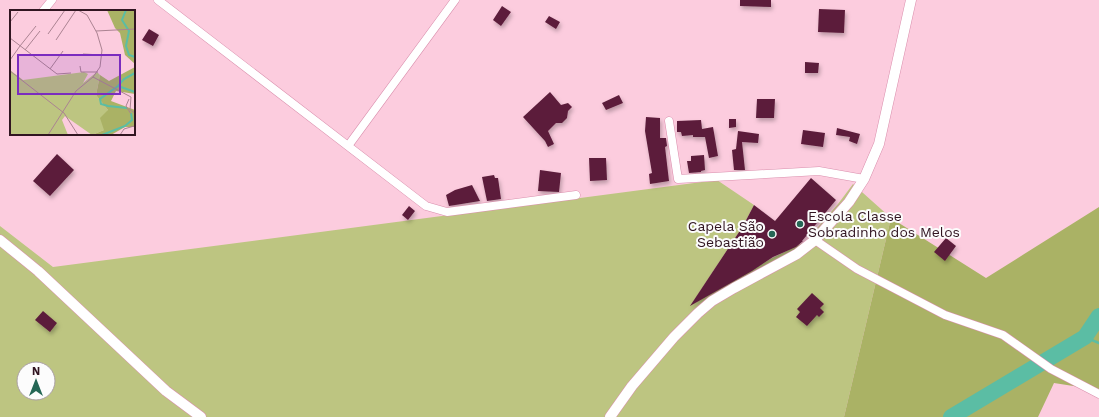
<svg xmlns="http://www.w3.org/2000/svg" width="1099" height="417" font-family="'Work Sans',sans-serif">
	<style>
		.green { fill: #bdc581; fill-rule: evenodd }
		.forest { fill: #aab265 }
		.lines { fill: none; stroke-linecap: round; stroke-linejoin: round }
		.stream { stroke: #5bbda4; stroke-width: 2.5 }
		.river { stroke: #5bbda4; stroke-width: 16 }
		.building { fill: #5c1d3b; filter: url(#shadow) }
		.minor-casing { stroke: #da8fad; stroke-width: 9 }
		.tertiary-casing { stroke: #da8fad; stroke-width: 11 }
		.minor { stroke: #fff; stroke-width: 8 }
		.tertiary { stroke: #fff; stroke-width: 10 }
		.poi-dot { fill: #256756; stroke: #fcfcfc; stroke-width: 1.5 }
		.labels { text-anchor: middle; stroke-width: 4; stroke-linejoin: round; paint-order: stroke }
		.poi-label { font-size: 14px; fill: #311521; stroke: #fcfcfc; text-anchor: start }
		.inset-river { fill: none; stroke: #5bbda4; stroke-width: 2 }
		.inset-road { fill: none; stroke: #ab8392; stroke-width: 1 }
		.view { fill: #7b2cbf; fill-opacity: 0.15; stroke: #7b2cbf; stroke-width: 2 }
		.inset-edge { fill: none; stroke: #311521; stroke-width: 2 }
	</style>
	<defs>
		<filter id="shadow"><feDropShadow dx="1.5" dy="3" stdDeviation="2" flood-color="#0004"/></filter>
	</defs>
	<rect width="100%" height="100%" fill="#fcccde"/>
	<path class="green" d="M 717,180 L 754,205 L 743,226 L 691,305 L 772,258 L 805,242 L 838,204 L 853,184 L 891,218 L 844,417 L 0,417 L 0,226 L 53,267 ZM 24,369 L 48,369 L 48,393 L 24,393 Z"/>
	<path class="forest" d="M 1099,207 L 1099,390 L 1054,383 L 1038,417 L 844,417 L 891,218 L 986,278 Z"/>
	<g class="lines">
		<path class="stream" d="M 1085,337 L 1099,343"/>
		<path class="river" d="M 951,417 L 1085,337 L 1099,316"/>
	</g>
	<path class="building" d="M 740,0 L 771,0 L 771,7 L 740,6 Z
		M 502,6 L 511,12 L 501,26 L 493,20 Z
		M 819,9 L 845,10 L 844,33 L 818,32 Z
		M 549,16 L 560,22 L 556,29 L 545,22 Z
		M 149,29 L 159,35 L 153,46 L 142,40 Z
		M 805,62 L 819,63 L 818,73 L 805,73 Z
		M 550,92 L 561,105 L 568,103 L 572,107 L 568,111 L 567,118 L 562,123 L 556,123 L 548,131 L 554,144 L 548,147 L 545,141 L 523,117 Z
		M 619,95 L 623,103 L 606,110 L 602,103 Z
		M 757,99 L 775,99 L 774,118 L 756,118 Z
		M 646,117 L 660,118 L 660,138 L 666,138 L 667,146 L 665,147 L 669,181 L 650,184 L 649,174 L 652,173 L 645,131 Z
		M 729,119 L 736,119 L 736,127 L 729,128 Z
		M 701,120 L 702,129 L 713,127 L 718,156 L 709,158 L 705,137 L 693,137 L 693,135 L 682,136 L 681,132 L 677,132 L 677,121 Z
		M 837,128 L 860,134 L 857,144 L 849,141 L 850,137 L 836,135 Z
		M 803,130 L 825,133 L 823,147 L 801,144 Z
		M 738,131 L 759,134 L 758,143 L 742,142 L 745,170 L 734,170 L 732,150 L 736,149 Z
		M 57,154 L 74,170 L 50,196 L 33,181 Z
		M 704,155 L 705,170 L 701,171 L 701,172 L 689,173 L 687,161 L 691,161 L 691,156 Z
		M 589,158 L 606,158 L 607,180 L 590,181 Z
		M 540,170 L 561,173 L 559,192 L 538,191 Z
		M 494,175 L 495,178 L 498,178 L 501,199 L 487,201 L 482,177 Z
		M 811,178 L 836,200 L 802,241 L 803,241 L 796,247 L 773,257 L 752,271 L 690,306 L 743,226 L 754,205 L 775,221 Z
		M 472,185 L 480,201 L 449,206 L 446,195 L 455,190 Z
		M 409,206 L 415,211 L 408,220 L 402,215 Z
		M 946,238 L 956,246 L 945,261 L 934,252 Z
		M 812,293 L 824,304 L 820,308 L 824,312 L 819,317 L 817,315 L 807,326 L 796,317 L 800,312 L 797,309 Z
		M 43,311 L 57,323 L 50,332 L 35,320 Z"/>
	<g class="lines">
		<defs>
			<path id="minor" d="M 158,0 L 426,206 L 447,212 L 576,195
				M 43,11 L 52,0
				M 669,121 L 678,179 L 819,171 L 864,179
				M 348,146 L 455,0
				M 815,240 L 857,269 L 945,315 L 1003,335 L 1051,369 L 1099,394"/>
			<path id="tertiary" d="M 0,240 L 38,271 L 166,391 L 201,417
				M 610,417 L 632,386 L 674,337 L 698,313 L 712,301 L 734,288 L 797,254 L 815,240 L 849,202 L 864,179 L 879,144 L 911,0"/>
		</defs>
		<use href="#minor" class="minor-casing"/>
		<use href="#tertiary" class="tertiary-casing"/>
		<use href="#minor" class="minor"/>
		<use href="#tertiary" class="tertiary"/>
	</g>
	<g class="poi-dot">
		<circle cx="800" cy="224" r="4"/>
		<circle cx="772" cy="234" r="4"/>
	</g>
	<g class="labels">
		<g class="poi-label">
			<text x="808" y="221">Escola Classe<tspan x="808" dy="16">Sobradinho dos Melos</tspan></text>
			<text x="764" y="231" text-anchor="end">Capela São<tspan x="764" dy="16">Sebastião</tspan></text>
		</g>
	</g>
	<g transform="translate(10 10)">
		<rect width="125" height="125" fill="#fcccde"/>
		<path d="M 0,60 L 13,70 L 74,62 L 78,64 L 73,73 L 87,62 L 90,65 L 86,85 L 98,100 L 94,120 L 82,125 L 55,106 L 52,110 L 58,125 L 0,125 Z" fill="#bdc581"/>
		<path d="M 97,0 L 124,0 L 125,54 L 115,45 L 110,23 L 105,18 ZM 125,57 L 125,84 L 106,81 L 101,91 L 125,100 L 125,117 L 115,117 L 101,125 L 82,125 L 94,120 L 90,108 L 98,100 L 86,85 L 90,65 L 99,71 Z" fill="#aab265"/>
		<path class="inset-river" d="M 116,0 L 112,10 L 119,21 L 116,36 L 119,45 L 125,47M 108,76 L 125,82M 117,98 L 98,96 L 91,94 L 90,89 L 108,76 L 114,69 L 125,63M 92,125 L 115,116 L 122,110 L 121,103"/>
		<path class="inset-road" d="M 0,12 L 8,2M 86,21 L 125,19M 38,24 L 55,0M 0,28 L 47,64 L 61,63M 46,30 L 66,0M 10,36 L 26,16M 15,40 L 30,21M 73,44 L 92,45M 0,50 L 10,36M 70,56 L 71,62 L 88,62M 40,59 L 53,41M 0,61 L 54,103 L 68,125M 83,67 L 121,87 L 120,100 L 125,103M 119,89 L 116,96 L 121,104M 38,125 L 66,81 L 83,67 L 90,57 L 92,40 L 87,23 L 77,5 L 68,0M 110,125 L 114,119 L 124,116"/>
		<path class="view" d="M 8,45 L 110,45 L 110,84 L 8,84 Z"/>
		<rect width="125" height="125" class="inset-edge"/>
	</g>
	<g transform="translate(36 381)"><circle r="19" fill="#fcfcfc" stroke="#aba0a4"/>
	<path d="M0-3L7 15L0 10L-7 15Z" fill="#256756"/>
	<text y="-6" font-size="11" font-weight="bold" text-anchor="middle" fill="#311521">N</text>
	</g>
</svg>
